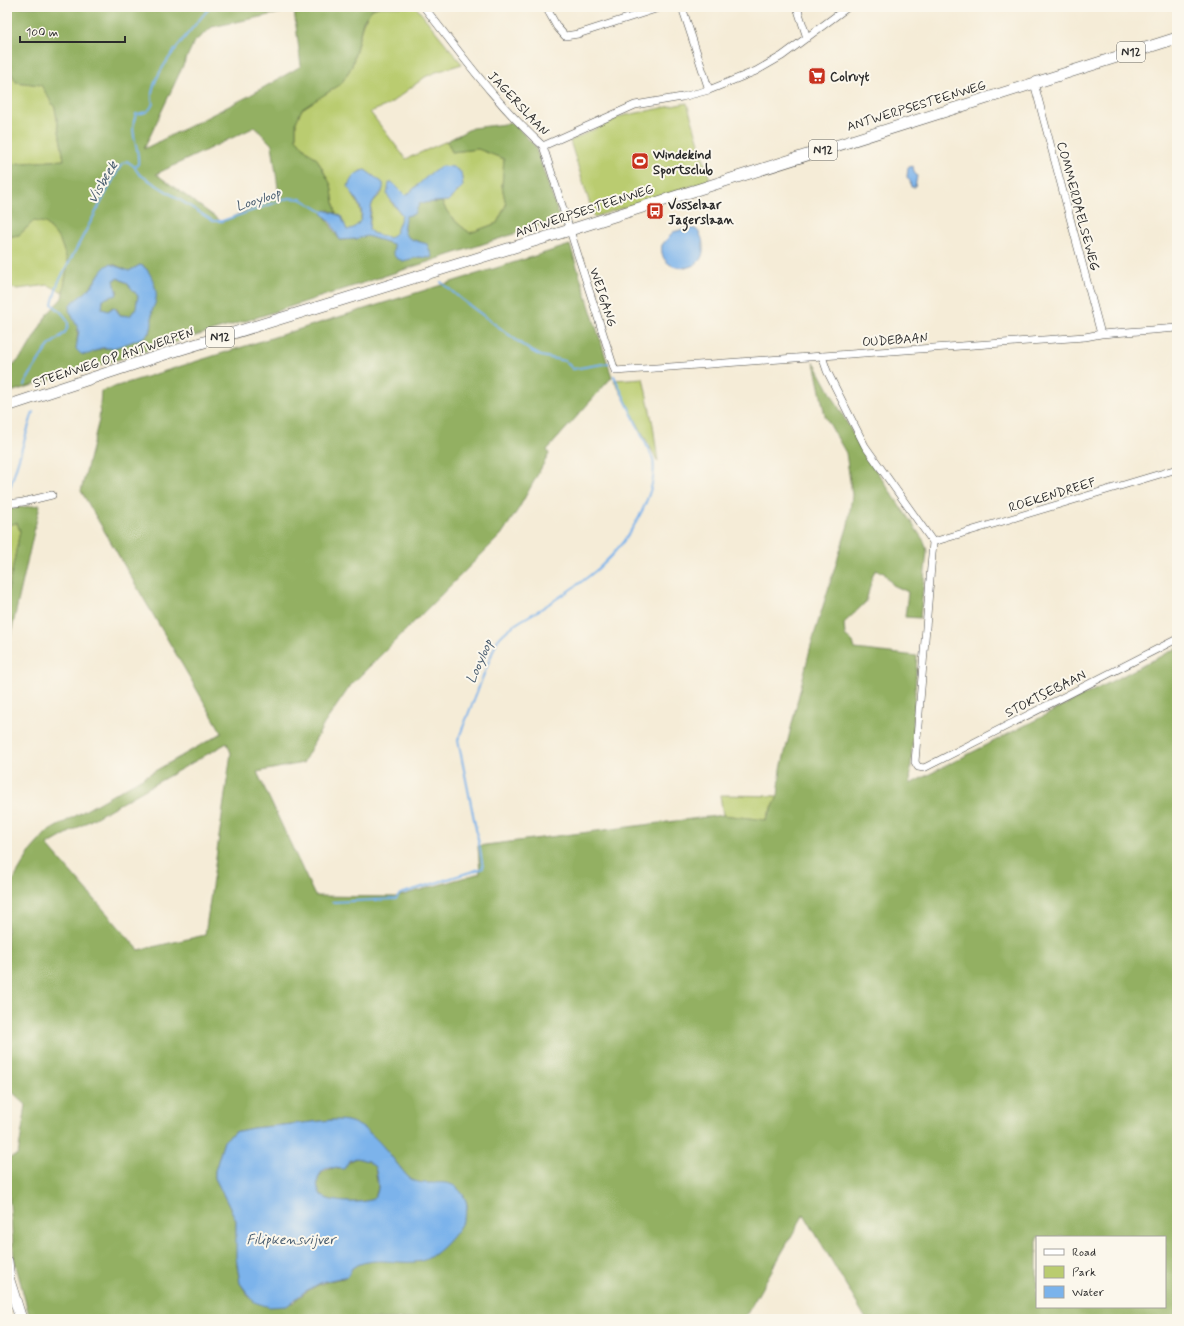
<svg xmlns="http://www.w3.org/2000/svg" width="1184" height="1326" font-family="Mynerve,sans-serif">
	<style>
		.green { fill: #bacc6f; stroke: #727c4d }
		.forest { fill: #93b062; stroke: #5f6e46; fill-rule: evenodd }
		.water { fill: #7bb3eb; stroke: #536f8b; fill-rule: evenodd }
		.lines { fill: none; stroke-linecap: round; stroke-linejoin: round }
		.stream { stroke: #7bb3eb; stroke-width: 2 }
		.street-casing { stroke: #494845; stroke-width: 8 }
		.primary-casing { stroke: #494845; stroke-width: 12 }
		.street { stroke: #fff; stroke-width: 7 }
		.primary { stroke: #fff; stroke-width: 11 }
		.labels { text-anchor: middle; stroke-width: 4; stroke-linejoin: round; paint-order: stroke }
		.shield { fill: #fbf7ec; stroke: #696865; stroke-width: 1 }
		.shield-label { font-size: 12px; font-weight: bold; fill: #2b2b2b }
		.poi-label { font-size: 13px; font-weight: bold; fill: #2b2b2b; stroke: #fbf7ec; text-anchor: start }
		.street-label { font-size: 13px; fill: #2b2b2b; stroke: #fbf7ec }
		.water-label { font-size: 14px; font-style: italic; fill: #475b6e; stroke: #fbf7ec }
	</style>
	<rect width="100%" height="100%" fill="#fbf7ec"/>
	<filter id="ink" filterUnits="userSpaceOnUse"><feTurbulence type="fractalNoise" baseFrequency=".025" numOctaves="2"/><feDisplacementMap in="SourceGraphic" scale="8" xChannelSelector="R" yChannelSelector="G"/><feConvolveMatrix kernelMatrix="1 2 1 2 8 2 1 2 1" color-interpolation-filters="sRGB"/></filter>
	<filter id="wash" filterUnits="userSpaceOnUse"><feTurbulence type="fractalNoise" baseFrequency=".012" numOctaves="4" result="noise"/><feDisplacementMap in="SourceGraphic" scale="16" xChannelSelector="R" yChannelSelector="G"/><feGaussianBlur stdDeviation="0.9" result="paint"/><feColorMatrix in="noise" values="0 0 0 0 0 0 0 0 0 0 0 0 0 0 0 0 0 1.4 0 .05"/><feComposite in="paint" operator="in"/></filter>
	<g filter="url(#wash)">
		<rect width="100%" height="100%" fill="#f5ecd7"/>
		<path class="green" d="M 379,7 L 416,7 L 462,64 L 436,72 L 425,77 L 388,105 L 370,112 L 406,159 L 447,141 L 452,152 L 478,149 L 504,159 L 502,186 L 506,205 L 497,223 L 470,233 C 458,224 448,216 442,202 C 453,199 463,190 463,179 L 442,166 L 433,171 L 406,196 L 392,182 L 390,201 L 402,215 L 396,232 L 390,238 L 372,233 L 369,229 L 372,203 L 382,193 L 383,183 L 365,170 L 360,171 L 351,193 C 361,205 369,227 347,230 L 341,216 L 336,214 L 331,185 L 317,159 L 306,150 L 296,138 L 296,122 L 302,109 L 341,84 L 352,66 L 363,23 L 372,9 Z
			M 7,64 L 16,82 L 41,85 L 55,108 L 64,160 L 10,164 L 7,155 Z
			M 687,103 L 710,180 L 594,217 L 570,141 L 622,116 Z
			M 34,221 L 46,223 L 60,240 L 68,263 L 63,292 L 48,285 L 18,289 L 7,288 L 7,237 L 19,235 Z
			M 643,378 L 653,425 L 658,462 L 614,380 Z
			M 17,523 L 20,531 L 7,596 L 7,525 Z
			M 720,795 L 778,796 L 765,820 L 723,815 Z"/>
		<path class="forest" d="M 7,7 L 379,7 L 372,9 L 363,21 L 352,66 L 341,84 L 302,109 L 296,122 L 296,138 L 306,150 L 317,159 L 331,185 L 336,214 L 329,210 L 322,213 C 330,221 332,231 340,240 L 356,239 L 367,236 L 393,244 L 403,261 L 419,257 L 430,258 L 432,257 L 427,244 C 409,238 399,239 406,216 L 414,214 L 420,203 L 442,202 C 448,216 458,224 470,233 L 497,223 L 506,205 L 502,186 L 504,159 L 478,149 L 452,152 L 447,141 L 472,128 L 513,123 L 535,146 L 560,219 L 252,319 L 7,393 L 7,368 L 17,362 L 26,351 L 47,315 L 62,298 L 68,263 L 60,240 L 46,223 L 34,221 L 19,235 L 7,237 L 7,155 L 10,164 L 64,160 L 55,108 L 41,85 L 16,82 L 7,64 ZM 294,10 L 301,66 L 247,97 L 144,149 L 194,42 L 212,27 ZM 255,127 L 272,145 L 279,195 L 222,222 L 156,174 ZM 113,264 L 129,271 L 140,265 C 149,267 150,277 153,284 C 157,293 153,302 152,311 C 150,335 156,333 130,341 C 124,342 119,347 113,348 C 106,349 101,347 95,352 L 77,342 L 78,326 L 69,310 L 73,302 L 87,292 L 100,273 Z
			M 570,245 L 612,377 L 547,450 L 549,454 L 519,508 L 501,535 L 351,685 L 324,724 L 303,763 L 257,772 L 315,896 L 396,897 L 480,873 L 478,846 L 723,815 L 766,820 L 778,796 L 781,769 L 811,645 L 848,525 L 852,495 L 846,453 L 825,416 L 814,362 L 860,447 L 924,541 L 927,551 L 920,618 L 905,617 L 908,592 L 893,585 L 884,573 L 876,570 L 873,574 L 866,602 L 844,623 L 845,635 L 853,642 L 855,649 L 917,656 L 910,784 L 1177,648 L 1177,1319 L 866,1319 L 804,1214 L 744,1319 L 30,1319 L 14,1258 L 7,1165 L 7,1159 L 18,1155 L 26,1105 L 7,1087 L 7,891 L 31,850 L 47,832 L 222,733 L 81,491 L 99,420 L 101,391 ZM 227,743 L 231,753 L 205,935 L 139,950 L 47,845 ZM 332,1120 C 338,1121 345,1120 351,1122 C 374,1130 392,1159 408,1177 L 414,1182 L 458,1189 C 462,1194 468,1200 467,1208 C 466,1224 438,1255 423,1260 C 402,1267 373,1252 354,1266 C 350,1269 347,1274 344,1278 C 323,1281 308,1288 293,1303 L 249,1297 L 240,1283 L 237,1266 L 236,1220 L 215,1178 L 215,1171 L 224,1141 L 234,1132 L 253,1128 ZM 1037,1237 L 1165,1237 L 1165,1307 L 1037,1307 Z
			M 117,278 L 127,283 L 138,296 L 136,308 L 130,316 L 120,315 L 117,309 L 112,307 L 108,311 L 102,309 L 103,299 L 118,292 L 114,284 L 114,280 Z
			M 40,505 L 7,651 L 7,596 L 20,531 L 17,523 L 7,525 L 7,509 Z
			M 356,1158 L 368,1161 L 375,1167 L 378,1188 L 375,1198 C 365,1204 331,1204 322,1196 C 310,1184 321,1165 339,1169 Z"/>
		<path class="water" d="M 442,166 L 453,167 L 461,172 L 463,186 L 448,201 L 420,203 L 414,214 L 406,216 C 399,238 409,239 427,244 L 432,257 L 430,258 L 419,257 L 403,261 L 396,258 L 393,253 L 394,247 L 393,244 L 367,236 L 356,239 L 340,240 L 330,221 L 322,213 L 325,210 L 341,216 L 347,230 C 352,229 354,228 358,224 C 369,210 353,198 348,186 C 351,178 356,172 365,170 L 383,183 C 385,193 377,194 373,202 C 369,210 370,221 369,229 L 372,233 L 390,238 L 396,232 L 402,215 L 387,195 L 389,183 L 392,182 L 406,196 L 433,171 Z
			M 913,166 L 914,172 L 917,176 L 915,187 L 911,187 L 910,181 L 907,177 L 908,167 Z
			M 688,228 L 696,229 C 701,234 703,240 703,247 C 706,275 657,275 662,245 L 673,232 Z
			M 110,264 L 129,271 L 140,265 C 150,267 158,290 156,299 C 156,303 153,307 152,311 C 151,321 155,329 145,336 C 144,338 117,347 113,348 C 109,349 105,347 101,348 C 93,351 90,356 81,354 L 76,349 L 79,330 L 69,310 L 70,305 C 76,298 84,295 90,288 C 97,281 100,268 110,264 ZM 118,278 L 127,283 L 138,296 L 136,308 L 130,316 L 120,315 L 114,307 L 108,311 L 102,309 L 103,299 L 117,295 L 114,280 Z
			M 332,1120 C 338,1120 345,1120 351,1122 C 376,1131 391,1158 408,1177 C 424,1190 444,1176 457,1188 C 462,1192 467,1200 467,1207 C 467,1224 438,1257 421,1261 C 399,1266 374,1254 352,1268 L 348,1276 L 322,1282 L 304,1292 L 287,1306 L 269,1307 L 254,1302 L 240,1283 L 236,1257 L 236,1220 L 215,1178 L 215,1171 L 224,1141 L 234,1132 L 253,1128 ZM 356,1158 L 368,1161 L 375,1167 C 377,1175 381,1189 375,1197 C 369,1205 330,1203 322,1196 C 314,1188 317,1171 328,1168 C 333,1167 338,1169 344,1169 L 349,1161 Z"/>
		<g class="lines">
			<path class="stream" d="M 135,168 L 139,174 L 213,221 L 222,221 L 289,198 L 301,199 L 325,213
				M 441,282 L 461,299 L 528,349 L 541,356 L 565,361 L 573,369 L 609,363
				M 24,385 C 32,372 39,358 49,346 C 55,339 69,334 68,323 C 67,315 57,309 52,304 L 58,283 L 121,165 L 127,161 L 135,167 L 138,164 C 140,146 128,134 136,114 C 145,113 150,112 153,103 C 143,80 196,25 210,7
				M 9,491 L 33,412
				M 332,902 L 396,899 L 400,894 L 483,868 L 480,849 L 458,740 L 497,641 C 507,627 526,618 541,609 C 585,581 618,560 642,511 C 650,494 656,478 653,459 L 614,376"/>
		</g>
	</g>
	<g filter="url(#ink)">
		<g class="lines">
			<defs>
				<path id="street" d="M 424,7 C 462,55 497,105 543,146 L 615,371 L 1085,337 L 1101,334 L 1177,328
					M 546,7 L 557,27 L 565,36 L 578,34 L 662,7
					M 682,7 L 709,90
					M 797,7 L 807,38
					M 1034,83 L 1101,334
					M 543,146 L 635,105 L 682,97 L 709,90 L 756,71 L 782,56 L 848,7
					M 822,356 L 827,371 L 865,446 L 933,542
					M 7,504 L 23,502 L 52,495
					M 933,542 L 915,762 L 918,767 L 924,768 L 1177,639
					M 933,542 L 1177,469"/>
				<path id="primary" d="M 7,406 L 165,354 L 570,230 L 1177,38
					M 7,1261 L 9,1280
					M 7,1274 L 21,1319"/>
			</defs>
			<use href="#street" class="street-casing"/>
			<use href="#primary" class="primary-casing"/>
			<use href="#street" class="street"/>
			<use href="#primary" class="primary"/>
		</g>
	</g>
	<defs>
		<symbol id="supermarket-square" viewBox="-11 -11 22 22"><rect x="-9" y="-9" width="18" height="18" rx="4" fill="#c8321e" stroke="#fbf7ec"/><path d="M-6-5.5h2.5l.6 2H6L4.5 2H-2.5L-4.4-4H-6ZM-1.5 3.2a1.3 1.3 0 1 0 .1 0ZM3 3.2a1.3 1.3 0 1 0 .1 0Z" fill="#fff"/></symbol>
		<symbol id="stadium-square" viewBox="-11 -11 22 22"><rect x="-9" y="-9" width="18" height="18" rx="4" fill="#c8321e" stroke="#fbf7ec"/><path d="M0-5a6.5 5 0 1 0 0 10a6.5 5 0 1 0 0-10ZM-3.5-1.8h7v3.6h-7Z" fill="#fff"/></symbol>
		<symbol id="bus-square" viewBox="-11 -11 22 22"><rect x="-9" y="-9" width="18" height="18" rx="4" fill="#c8321e" stroke="#fbf7ec"/><path d="M-5-6H5V4H4V6H2V4H-2V6H-4V4H-5ZM-3.5-4V0h7V-4ZM-3.5 1.2v1.5H-2V1.2ZM2 1.2v1.5H3.5V1.2Z" fill="#fff"/></symbol>
	</defs>
	<g fill-rule="evenodd">
		<use href="#supermarket-square" x="807" y="66" width="20" height="20"/>
		<use href="#stadium-square" x="630" y="151" width="20" height="20"/>
		<use href="#bus-square" x="645" y="201" width="20" height="20"/>
	</g>
	<g class="labels">
		<g class="shield">
			<rect x="1117" y="42" width="28" height="20" rx="3"/>
			<rect x="809" y="140" width="28" height="20" rx="3"/>
			<rect x="206" y="327" width="28" height="20" rx="3"/>
		</g>
		<g class="shield-label">
			<text x="1131" y="56">N12</text>
			<text x="823" y="154">N12</text>
			<text x="220" y="341">N12</text>
		</g>
		<g class="poi-label">
			<text x="830" y="81">Colruyt</text>
			<text x="653" y="159">Windekind<tspan x="653" dy="15">Sportsclub</tspan></text>
			<text x="668" y="209">Vosselaar<tspan x="668" dy="15">Jagerslaan</tspan></text>
		</g>
		<g class="street-label">
			<text transform="translate(519 103) rotate(47)" y="5">JAGERSLAAN</text>
			<text transform="translate(916 105) rotate(-17)" y="5">ANTWERPSESTEENWEG</text>
			<text transform="translate(1079 206) rotate(75)" y="5">COMMERDAELSEWEG</text>
			<text transform="translate(584 210) rotate(-18)" y="5">ANTWERPSESTEENWEG</text>
			<text transform="translate(604 297) rotate(72)" y="5">WEIGANG</text>
			<text transform="translate(895 339) rotate(-4)" y="5">OUDEBAAN</text>
			<text transform="translate(113 357) rotate(-18)" y="5">STEENWEG OP ANTWERPEN</text>
			<text transform="translate(1052 494) rotate(-17)" y="5">ROEKENDREEF</text>
			<text transform="translate(1045 693) rotate(-27)" y="5">STOKTSEBAAN</text>
		</g>
		<g class="water-label">
			<text transform="translate(102 182) rotate(-60)" y="5">Visbeek</text>
			<text transform="translate(258 199) rotate(-18)" y="5">Looyloop</text>
			<text transform="translate(479 661) rotate(-66)" y="5">Looyloop</text>
			<text x="291" y="1244">Filipkensvijver</text>
		</g>
	</g>
	<rect width="1184" height="1326" fill="none" stroke="#fbf7ec" stroke-width="24"/>
	<rect x="1036" y="1236" width="130" height="72" fill="#fbf7ec" stroke="#a8a59f"/>
	<rect x="1044" y="1249" width="20" height="6" fill="#ffffff" stroke="#a8a59f"/>
	<text x="1072" y="1256" font-size="12" fill="#2b2b2b">Road</text>
	<rect x="1044" y="1266" width="20" height="12" fill="#bacc6f" stroke="#a8a59f"/>
	<text x="1072" y="1276" font-size="12" fill="#2b2b2b">Park</text>
	<rect x="1044" y="1286" width="20" height="12" fill="#7bb3eb" stroke="#a8a59f"/>
	<text x="1072" y="1296" font-size="12" fill="#2b2b2b">Water</text>
	<path d="M20 36v6h105v-6" fill="none" stroke="#2b2b2b" stroke-width="2"/>
	<text x="26" y="36" font-size="12" fill="#2b2b2b" stroke="#fbf7ec" stroke-width="3" paint-order="stroke">100 m</text>
</svg>
